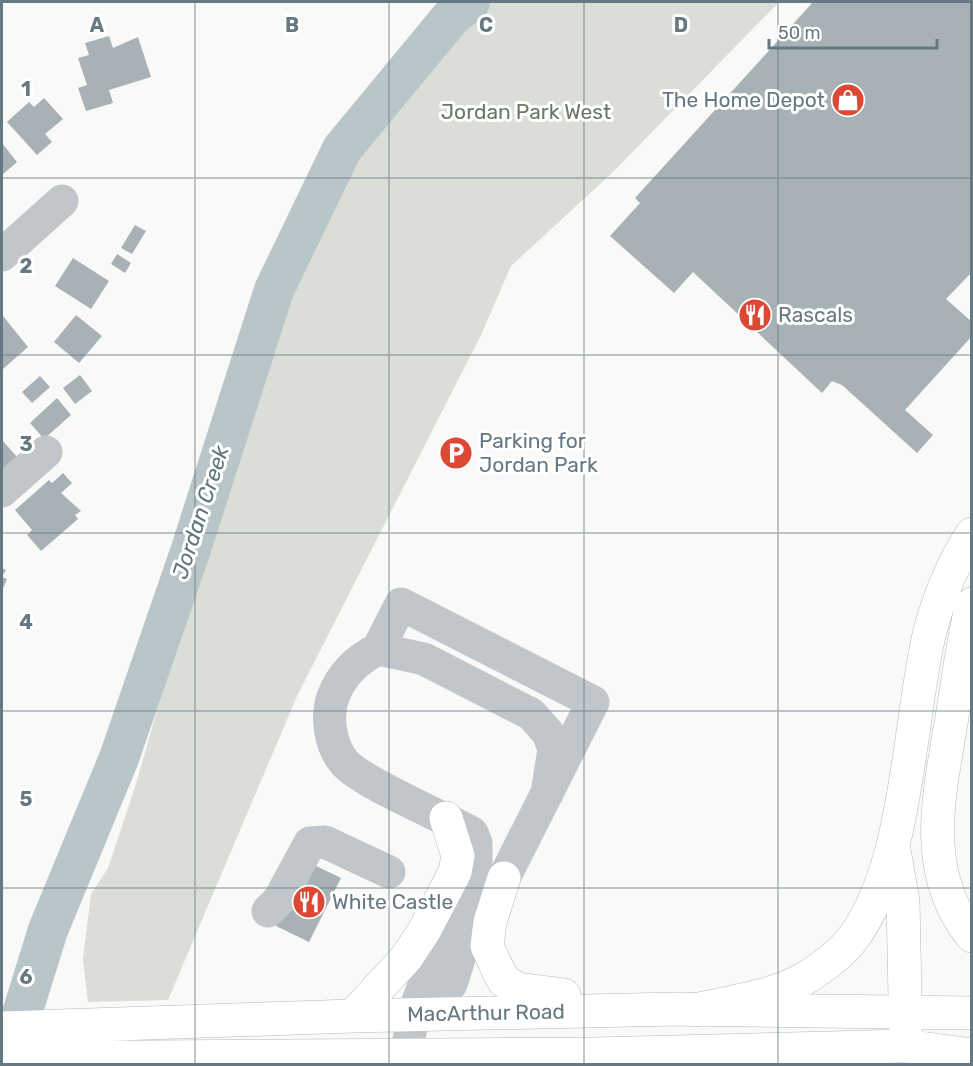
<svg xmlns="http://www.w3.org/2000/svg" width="973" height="1066" font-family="Rubik,sans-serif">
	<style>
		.green { fill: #daded6 }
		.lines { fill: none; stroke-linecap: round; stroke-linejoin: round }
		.river { stroke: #b9c6c9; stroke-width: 40 }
		.building { fill: #a8b2b6 }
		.major-casing { stroke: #b4babd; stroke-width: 34 }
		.highway-casing { stroke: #b4b9bc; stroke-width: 34 }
		.minor { stroke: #c0c6c9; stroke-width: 33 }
		.major { stroke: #fff; stroke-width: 33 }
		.highway { stroke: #fff; stroke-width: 33 }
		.grid { fill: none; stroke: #667881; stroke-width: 1.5; stroke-opacity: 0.55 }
		.labels { text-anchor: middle; stroke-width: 6; stroke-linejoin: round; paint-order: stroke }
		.poi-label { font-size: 21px; fill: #667881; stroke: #fff; text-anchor: start }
		.park-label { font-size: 21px; fill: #6a7964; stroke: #fff }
		.street-label { font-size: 21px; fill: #667881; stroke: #fff }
		.water-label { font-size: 22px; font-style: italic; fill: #60767b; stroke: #fff }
		.grid-label { font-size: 20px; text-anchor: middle; font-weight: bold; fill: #667881; stroke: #fff; stroke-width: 6; stroke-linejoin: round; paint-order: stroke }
	</style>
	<rect width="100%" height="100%" fill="#f9f9f7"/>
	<path class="green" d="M 490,2 L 779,2 L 612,173 L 511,266 L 481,335 L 297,696 L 168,1000 L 88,1002 L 83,959 L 91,894 L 108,868 L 136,784 L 214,511 L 274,326 L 344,176 L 382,121 L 440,51 Z"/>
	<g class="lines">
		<path class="river" d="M 7,1062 L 48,930 L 119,758 L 190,552 L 274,290 L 342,149 L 452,16 L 470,2"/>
	</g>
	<path class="building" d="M 813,2 L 972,2 L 972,272 L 946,299 L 972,322 L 972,336 L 905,410 L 933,435 L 917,453 L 842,385 L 832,381 L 822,393 L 693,272 L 674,293 L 610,236 L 640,203 L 635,198 Z
		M 109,36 L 113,48 L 138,37 L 151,77 L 109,90 L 113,103 L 86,111 L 78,88 L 87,85 L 78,58 L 89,55 L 85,43 Z
		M 44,98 L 63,119 L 45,134 L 52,142 L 37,155 L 7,122 L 29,102 L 34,107 Z
		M 2,143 L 17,162 L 2,175 Z
		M 135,225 L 146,231 L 132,254 L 121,248 Z
		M 117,254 L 131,263 L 125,273 L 111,264 Z
		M 73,258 L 109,281 L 91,309 L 55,286 Z
		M 76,315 L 102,336 L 79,363 L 54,342 Z
		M 3,316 L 28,347 L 3,369 L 2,367 Z
		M 80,375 L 92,391 L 75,404 L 63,388 Z
		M 40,376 L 50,387 L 32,403 L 22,392 Z
		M 57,398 L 71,415 L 44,439 L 30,423 Z
		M 2,440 L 18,458 L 2,472 Z
		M 63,473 L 72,483 L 61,493 L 81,511 L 75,515 L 78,519 L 41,551 L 27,535 L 32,530 L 15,510 L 49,480 L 52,483 Z
		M 2,568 L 6,570 L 2,577 L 7,579 L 2,591 Z
		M 308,862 L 341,878 L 309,942 L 276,926 Z"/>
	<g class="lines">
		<defs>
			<path id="major" d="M 504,878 L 490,922 L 487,946 L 498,970 L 504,981 L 518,989 L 564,995
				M 353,1016 L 407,957 L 424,931 L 455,872 L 458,856 L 446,818
				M 2,1028 L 353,1016 L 676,1009 L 972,1013
				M 2,1058 L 594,1054 L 906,1046"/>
			<path id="highway" d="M 972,604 C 963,641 958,679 952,717 C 940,792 919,871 972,936
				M 894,850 L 903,901 L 906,1046
				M 695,1010 C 731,1002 771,997 804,979 C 820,969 838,956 850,942 C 909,868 908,722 930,631 C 939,597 953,563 972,534
				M 906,1046 L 972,1055"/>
		</defs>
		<use href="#major" class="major-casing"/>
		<use href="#highway" class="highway-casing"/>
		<path class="minor" d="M 2,255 L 62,201
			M 2,491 L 46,452
			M 378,649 L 401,604 L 593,702 L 504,878 L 486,900 L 460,955 L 451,984 L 415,1014
			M 268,911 L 279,900 L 310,843 L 325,842 L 389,872
			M 405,1064 L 413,1015 L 423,988 L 443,935 L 476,865 L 476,843 L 472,833 C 444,817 360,782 344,762 C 330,745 326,717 333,697 C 341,675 358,659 378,649 L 424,659 L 531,714 L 548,733 L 554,749 L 547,794"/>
		<use href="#major" class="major"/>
		<use href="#highway" class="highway"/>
	</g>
	<path class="grid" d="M 195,2 L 195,1064M 389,2 L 389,1064M 584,2 L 584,1064M 778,2 L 778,1064M 2,178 L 972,178M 2,355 L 972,355M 2,533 L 972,533M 2,711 L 972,711M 2,888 L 972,888"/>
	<defs>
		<symbol id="shop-disc" viewBox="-11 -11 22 22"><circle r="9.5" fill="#db4935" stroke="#fff"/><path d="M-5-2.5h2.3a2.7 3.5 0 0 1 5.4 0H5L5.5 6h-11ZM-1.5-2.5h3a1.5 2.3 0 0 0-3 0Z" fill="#fff"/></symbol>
		<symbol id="restaurant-disc" viewBox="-11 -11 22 22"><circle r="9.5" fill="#db4935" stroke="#fff"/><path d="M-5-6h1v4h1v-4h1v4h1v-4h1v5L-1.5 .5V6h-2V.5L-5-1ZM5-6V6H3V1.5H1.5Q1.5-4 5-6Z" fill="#fff"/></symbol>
		<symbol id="parking-disc" viewBox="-11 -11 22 22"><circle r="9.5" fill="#db4935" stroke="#fff"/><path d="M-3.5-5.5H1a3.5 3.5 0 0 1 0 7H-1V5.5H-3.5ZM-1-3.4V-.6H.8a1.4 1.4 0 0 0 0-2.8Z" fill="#fff"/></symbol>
	</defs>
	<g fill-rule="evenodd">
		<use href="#shop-disc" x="829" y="81" width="38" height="38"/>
		<use href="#restaurant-disc" x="736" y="296" width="38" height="38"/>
		<use href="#parking-disc" x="437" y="434" width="38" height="38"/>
		<use href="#restaurant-disc" x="290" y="883" width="38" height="38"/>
	</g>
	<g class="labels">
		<g class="poi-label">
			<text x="825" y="107" text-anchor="end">The Home Depot</text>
			<text x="778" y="322">Rascals</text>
			<text x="479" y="448">Parking for<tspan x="479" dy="24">Jordan Park</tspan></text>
			<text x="332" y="909">White Castle</text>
		</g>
		<g class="park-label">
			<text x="526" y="119">Jordan Park West</text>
		</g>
		<g class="street-label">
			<text transform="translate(486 1013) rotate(-1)" y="7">MacArthur Road</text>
		</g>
		<g class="water-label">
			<text transform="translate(200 512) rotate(-72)" y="8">Jordan Creek</text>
		</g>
	</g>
	<g class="grid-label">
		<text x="97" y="32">A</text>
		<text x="292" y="32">B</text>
		<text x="486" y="32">C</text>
		<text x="681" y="32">D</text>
		<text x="26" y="96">1</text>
		<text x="26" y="273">2</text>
		<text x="26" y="451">3</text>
		<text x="26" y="629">4</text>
		<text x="26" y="806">5</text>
		<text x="26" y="984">6</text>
	</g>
	<rect width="973" height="1066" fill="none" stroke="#667881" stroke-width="6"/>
	<path d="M769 39v9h168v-9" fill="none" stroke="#667881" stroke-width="3"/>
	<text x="778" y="39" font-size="18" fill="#667881" stroke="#ffffff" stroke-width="4.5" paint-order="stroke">50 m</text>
</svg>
